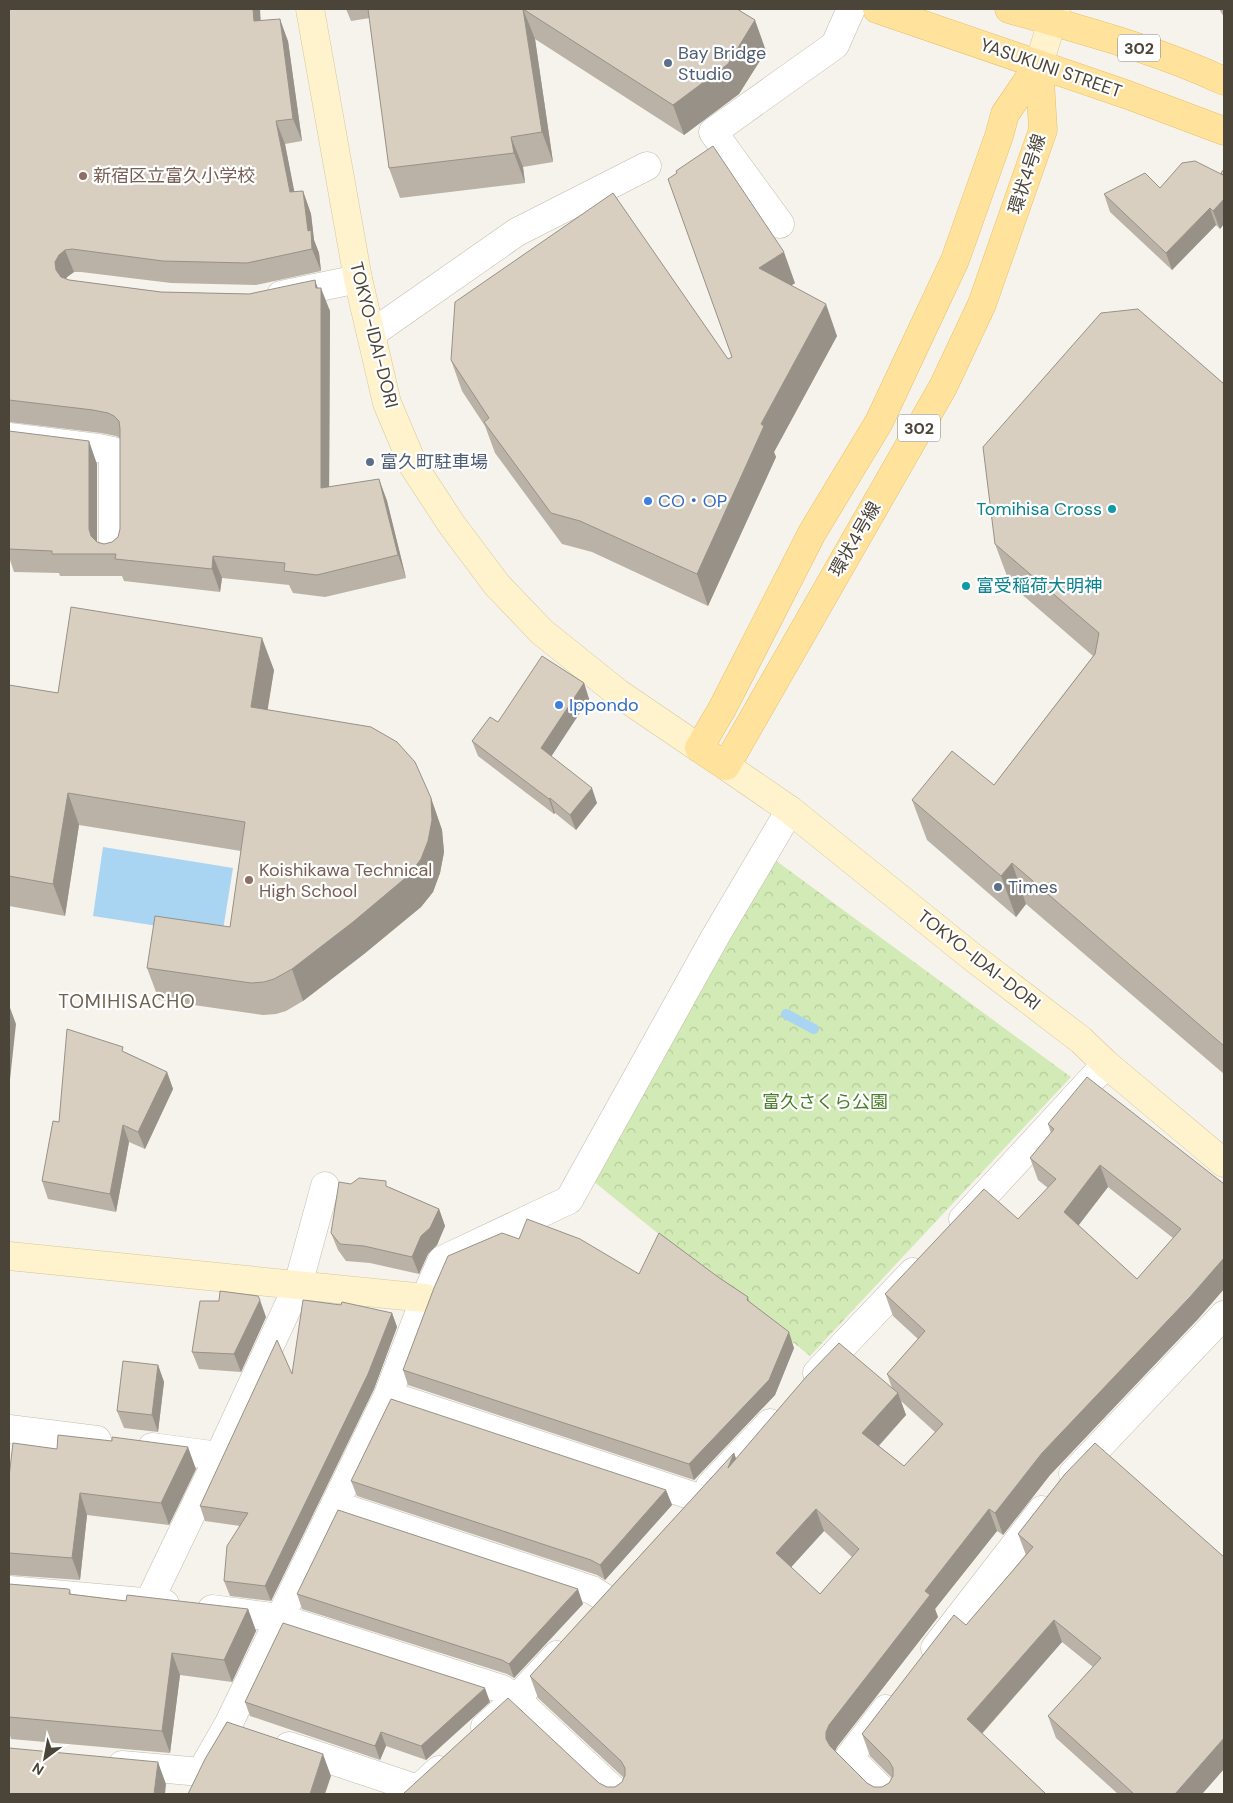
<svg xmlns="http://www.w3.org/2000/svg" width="1233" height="1803" font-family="'DM Sans','Noto Sans JP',sans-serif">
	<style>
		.forest { fill: url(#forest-crowns) }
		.water { fill: #a9d4f2 }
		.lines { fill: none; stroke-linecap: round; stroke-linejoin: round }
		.stream { stroke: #a9d4f2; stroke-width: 10 }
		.street-casing { stroke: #c2bbae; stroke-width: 29 }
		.secondary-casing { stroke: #d6c79b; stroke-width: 29 }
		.primary-casing { stroke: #e6c16a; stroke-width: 29 }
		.street { stroke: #fff; stroke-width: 28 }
		.secondary { stroke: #fff3cd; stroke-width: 28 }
		.primary { stroke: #ffe39c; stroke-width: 28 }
		.wall { fill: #bab2a6; fill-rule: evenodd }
		.shaded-wall { fill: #979187 }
		.building { fill: #d8cfc1; stroke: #979187; fill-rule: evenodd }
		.service-dot { fill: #5c6f8a; stroke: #fff; stroke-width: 2 }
		.education-dot { fill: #8d6e63; stroke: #fff; stroke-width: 2 }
		.shop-dot { fill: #3f7fe0; stroke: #fff; stroke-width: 2 }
		.culture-dot { fill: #0f9aa8; stroke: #fff; stroke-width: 2 }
		.labels { text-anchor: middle; stroke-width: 4.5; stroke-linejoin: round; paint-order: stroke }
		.shield { fill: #fff; stroke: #817c74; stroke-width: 1 }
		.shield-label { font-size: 16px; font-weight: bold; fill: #4b4439 }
		.service-label { font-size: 18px; fill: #4e5e75; stroke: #fff; text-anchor: start }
		.street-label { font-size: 18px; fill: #4b4439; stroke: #fff }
		.education-label { font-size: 18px; fill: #785e54; stroke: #fff; text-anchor: start }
		.shop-label { font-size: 18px; fill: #366cbe; stroke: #fff; text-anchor: start }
		.culture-label { font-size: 18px; fill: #0d838f; stroke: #fff; text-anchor: end }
		.park-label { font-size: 18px; fill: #4a7f2a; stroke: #fff }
		.neighbourhood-label { font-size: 19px; letter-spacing: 1px; fill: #6e6250; stroke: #fff }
	</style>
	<defs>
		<pattern id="forest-crowns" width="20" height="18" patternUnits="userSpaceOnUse" patternTransform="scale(1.25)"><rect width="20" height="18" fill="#d2eab5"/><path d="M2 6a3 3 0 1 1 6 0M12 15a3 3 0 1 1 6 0" fill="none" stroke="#b6ca9c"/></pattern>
	</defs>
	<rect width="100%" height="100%" fill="#f6f3ec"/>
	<path class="forest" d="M 775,860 L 1071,1077 L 810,1356 L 593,1181 Z"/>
	<path class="water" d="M 103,847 L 233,868 L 222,936 L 93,916 Z"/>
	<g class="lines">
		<path class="stream" d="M 786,1014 L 814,1029"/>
		<defs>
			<path id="street" d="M 780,224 L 713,132 L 835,45 L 851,9
				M 281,295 L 358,279
				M 371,334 L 517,232 L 647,166
				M 9,437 L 98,448 L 113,451 L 113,551
				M 963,1219 L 1106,1064
				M 817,1373 L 913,1272
				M 388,1395 L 699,1498
				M 9,1429 L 97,1440
				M 152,1447 L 219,1456
				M 1073,1474 L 1224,1315
				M 710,1486 L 770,1423
				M 335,1505 L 592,1590 L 608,1600
				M 9,1590 L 165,1604
				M 149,1602 L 219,1456 L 298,1285 L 325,1186
				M 212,1609 L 280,1618 L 502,1689 L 516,1699 L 618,1794
				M 935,1648 L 1042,1510
				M 485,1727 L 516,1699 L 557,1655
				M 289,1746 L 418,1789 L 439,1770
				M 122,1765 L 201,1772 L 228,1725 L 388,1395 L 425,1298 L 442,1260 L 569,1200 L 715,937 L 790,810
				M 886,1794 L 849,1757 L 886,1709"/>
			<path id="secondary" d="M 310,9 L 358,279 L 387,403 L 414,467 L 452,525 L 497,585 L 542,632 L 618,693 L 699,748
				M 1039,64 L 1056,9
				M 726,766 L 790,810 L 971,956 L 1081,1040 L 1106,1064 L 1224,1163
				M 9,1256 L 425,1298"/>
			<path id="primary" d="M 877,9 L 1128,95 L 1224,131
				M 1009,9 C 1081,30 1156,49 1224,81
				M 1039,64 L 1043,130 L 982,304 L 943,387 L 726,766 L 699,748 L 722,709 L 812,533 L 879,422 L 955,260 L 999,136 L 1005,114 Z"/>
		</defs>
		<use href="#street" class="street-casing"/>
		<use href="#secondary" class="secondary-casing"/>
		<use href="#primary" class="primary-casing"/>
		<use href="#street" class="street"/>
		<use href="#secondary" class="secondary"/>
		<use href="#primary" class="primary"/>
	</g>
	<path class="wall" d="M 9,9 L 260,9 L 260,21 L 288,41 L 302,141 L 285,144 L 294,192 L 303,191 L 311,214 L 314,240 L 319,253 L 321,271 L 256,285 L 171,283 L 81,272 L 74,272 L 67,277 L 66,279 L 69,280 L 161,292 L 249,294 L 318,288 L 330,311 L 329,487 L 379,479 L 387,501 L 406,578 L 325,597 L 293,593 L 289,585 L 222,578 L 220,592 L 124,581 L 122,576 L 60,576 L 59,573 L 14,572 L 10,560 L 9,560 L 9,431 L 97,464 L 97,542 L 104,544 L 112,542 L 118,537 L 120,529 L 120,438 L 116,436 L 101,433 L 9,422 Z
		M 346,9 L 737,9 L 766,51 L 739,94 L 684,135 L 535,39 L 553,162 L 523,167 L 525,183 L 400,198 L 389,168 L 370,18 L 351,21 Z
		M 1219,9 L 1224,9 L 1224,17 Z
		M 1224,169 L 1224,224 L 1220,229 L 1216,225 L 1172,270 L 1110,212 L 1104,194 L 1160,188 L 1221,174 Z
		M 676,171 L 795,283 L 791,286 L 837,336 L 774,452 L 776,457 L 708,606 L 592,552 L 562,544 L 495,453 L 485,426 L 462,391 L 451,360 L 728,359 L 732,357 Z
		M 1224,384 L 1224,1074 L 1026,904 L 1016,917 L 927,840 L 912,800 L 994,785 L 1093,656 L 1010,584 L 995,544 Z
		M 274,670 L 267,710 L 431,798 L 442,830 L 444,852 L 440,873 L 433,892 L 421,907 L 364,954 L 303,1001 L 286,1011 L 276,1014 L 263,1015 L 159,1000 L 147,968 L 230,927 L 241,851 L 79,825 L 65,916 L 9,906 L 9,685 L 58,693 Z
		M 584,683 L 589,699 L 551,756 L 597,803 L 576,830 L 555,813 L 554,814 L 478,756 L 472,741 L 498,722 Z
		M 125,1052 L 167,1072 L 173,1089 L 145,1149 L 129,1142 L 116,1212 L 48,1199 L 42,1181 L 59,1122 Z
		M 1048,1124 L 1224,1184 L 1224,1289 L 1198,1319 L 1050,1475 L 1003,1535 L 997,1531 L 935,1609 L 938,1617 L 837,1747 L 835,1751 L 867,1783 L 874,1787 L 882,1787 L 889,1783 L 892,1778 L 870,1756 L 862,1734 L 966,1625 L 1026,1555 L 1018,1534 L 1065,1474 L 1224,1769 L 1202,1794 L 1118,1794 L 1056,1738 L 1048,1716 L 1093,1667 L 1062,1642 L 982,1734 L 1046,1794 L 403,1794 L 599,1783 L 607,1787 L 615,1787 L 622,1782 L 624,1778 L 538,1698 L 530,1676 L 734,1453 L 736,1459 L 892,1388 L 887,1374 L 918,1339 L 893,1316 L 885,1294 L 1018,1219 L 1048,1188 L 1038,1180 L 1030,1158 L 1051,1133 ZM 1108,1187 L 1173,1238 L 1137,1279 L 1078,1225 ZM 901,1401 L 935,1432 L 904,1466 L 879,1446 L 906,1415 ZM 824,1531 L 852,1557 L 820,1594 L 791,1567 Z
		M 389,1187 L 439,1209 L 445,1226 L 437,1245 L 428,1254 L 419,1274 L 370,1263 L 346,1261 L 338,1250 L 331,1233 Z
		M 639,1274 L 718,1277 L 748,1297 L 750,1303 L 794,1348 L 775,1395 L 694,1480 L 408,1385 L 403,1370 Z
		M 392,1313 L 397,1327 L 374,1389 L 271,1601 L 230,1596 L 224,1581 L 240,1526 L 205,1521 L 200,1506 L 292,1374 Z
		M 266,1317 L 241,1372 L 199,1369 L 192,1352 Z
		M 158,1365 L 164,1382 L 158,1432 L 124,1428 L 117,1411 Z
		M 196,1469 L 169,1525 L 87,1515 L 80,1580 L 9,1575 L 9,1477 Z
		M 351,1481 L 666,1490 L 672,1505 L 605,1580 L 597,1575 L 357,1496 Z
		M 9,1584 L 70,1590 L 71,1594 L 126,1601 L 248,1609 L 256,1631 L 232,1682 L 180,1675 L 170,1753 L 11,1739 L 9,1732 Z
		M 297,1594 L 583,1604 L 514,1678 L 507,1674 L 302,1609 Z
		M 245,1702 L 490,1702 L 426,1760 L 386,1746 L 380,1760 L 250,1716 Z"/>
	<path class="shaded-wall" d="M 253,9 L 260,9 L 262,44 L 254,21 Z
		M 523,9 L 535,39 L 553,162 L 542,132 Z
		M 280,19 L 288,41 L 302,141 L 293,119 Z
		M 755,20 L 766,51 L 739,94 L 684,135 L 673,105 Z
		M 276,121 L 285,144 L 299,215 L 290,192 Z
		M 511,137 L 523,167 L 525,183 L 514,153 Z
		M 303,191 L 311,214 L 314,240 L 319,253 L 321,271 L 312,249 L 308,231 Z
		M 1224,199 L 1224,224 L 1220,229 L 1213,211 Z
		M 1210,208 L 1216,225 L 1172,270 L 1166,253 Z
		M 65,250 L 74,272 L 67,277 L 64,284 L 56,270 L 55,262 L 59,255 Z
		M 784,252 L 795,283 L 770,299 L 759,268 Z
		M 315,280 L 321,297 L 321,288 L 330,311 L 329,510 L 321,488 Z
		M 826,304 L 837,336 L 774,452 L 776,457 L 708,606 L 697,574 L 761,424 Z
		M 89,441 L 97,464 L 97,551 L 91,536 L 89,529 Z
		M 379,479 L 387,501 L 406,578 L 398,555 Z
		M 213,556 L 222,578 L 220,592 L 212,569 Z
		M 262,638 L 274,670 L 263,739 L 251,707 Z
		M 584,683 L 589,699 L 547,763 L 541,748 Z
		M 592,788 L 597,803 L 576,830 L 570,815 Z
		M 68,793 L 79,825 L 65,916 L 53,884 Z
		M 431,798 L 442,830 L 444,852 L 440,873 L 433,892 L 421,907 L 364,954 L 303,1001 L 292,969 Z
		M 550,798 L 555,813 L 554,814 L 549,799 Z
		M 1012,863 L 1026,904 L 1016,917 L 1001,876 Z
		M 9,1005 L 16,1024 L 9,1089 Z
		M 167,1072 L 173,1089 L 145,1149 L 138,1132 Z
		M 123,1125 L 129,1142 L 116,1212 L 110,1194 Z
		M 1100,1165 L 1108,1187 L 1072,1234 L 1064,1212 Z
		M 439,1209 L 445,1226 L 437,1245 L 428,1254 L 419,1274 L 412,1257 L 421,1236 Z
		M 1224,1258 L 1224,1289 L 1198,1319 L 1050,1475 L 1003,1535 L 995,1513 L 1042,1453 Z
		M 260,1300 L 266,1317 L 241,1372 L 234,1354 Z
		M 392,1313 L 397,1327 L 374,1389 L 271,1601 L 265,1586 Z
		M 789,1332 L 794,1348 L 775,1395 L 694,1480 L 689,1464 Z
		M 158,1365 L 164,1382 L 158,1432 L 152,1415 Z
		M 898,1393 L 906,1415 L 870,1455 L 862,1433 Z
		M 188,1447 L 196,1469 L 169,1525 L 161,1503 Z
		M 734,1453 L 742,1475 L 728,1468 Z
		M 666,1490 L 672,1505 L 605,1580 L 600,1565 Z
		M 80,1493 L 87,1515 L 80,1580 L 72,1558 Z
		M 816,1509 L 824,1531 L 784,1575 L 776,1553 Z
		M 989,1509 L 997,1531 L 935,1609 L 938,1617 L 837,1747 L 834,1754 L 826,1739 L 826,1732 L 829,1725 L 925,1591 Z
		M 578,1589 L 583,1604 L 514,1678 L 509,1664 Z
		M 248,1609 L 256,1631 L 232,1682 L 224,1660 Z
		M 1054,1620 L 1062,1642 L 975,1741 L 967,1719 Z
		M 172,1653 L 180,1675 L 170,1753 L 162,1731 Z
		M 485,1688 L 490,1702 L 426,1760 L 421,1746 Z
		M 381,1732 L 386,1746 L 380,1760 L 375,1746 Z
		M 1224,1738 L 1224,1769 L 1202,1794 L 1175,1794 Z
		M 323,1754 L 331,1776 L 325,1794 L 310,1794 Z
		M 158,1762 L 166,1784 L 165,1794 L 154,1794 Z"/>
	<path class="building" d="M 9,9 L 253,9 L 254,21 L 280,19 L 293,119 L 276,121 L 290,192 L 303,191 L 308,231 L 311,230 L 312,249 L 247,263 L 163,261 L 72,249 L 65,250 L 59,255 L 55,262 L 56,270 L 61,277 L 69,280 L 161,292 L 249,294 L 315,280 L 316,288 L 321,288 L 321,488 L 379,479 L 398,555 L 317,575 L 284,571 L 285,563 L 213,556 L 212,569 L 115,559 L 116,554 L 52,554 L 52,551 L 9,549 L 9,431 L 89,441 L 89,529 L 91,536 L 97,542 L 104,544 L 112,542 L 118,537 L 120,529 L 120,429 L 119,421 L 114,416 L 108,413 L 93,410 L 9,400 Z
		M 368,9 L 737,9 L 755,20 L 728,64 L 673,105 L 523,9 L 542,132 L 511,137 L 514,153 L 389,168 Z
		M 713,146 L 784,252 L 759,268 L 826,304 L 761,424 L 764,426 L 697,574 L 580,521 L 551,513 L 484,422 L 489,418 L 451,360 L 455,302 L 613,193 L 728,359 L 732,357 L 668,179 L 677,173 L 676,171 Z
		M 1195,161 L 1223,175 L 1221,173 L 1224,169 L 1224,199 L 1213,211 L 1210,208 L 1166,253 L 1104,194 L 1145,173 L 1160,188 L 1182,163 Z
		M 1138,309 L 1224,384 L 1224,1046 L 1012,863 L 1001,876 L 912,800 L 952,751 L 994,785 L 1095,654 L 1099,633 L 995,544 L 983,447 L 1101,313 Z
		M 71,607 L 262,638 L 251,707 L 371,727 L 397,742 L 415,762 L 431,798 L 432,820 L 428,841 L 421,859 L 409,875 L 353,922 L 292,969 L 274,979 L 264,982 L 251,983 L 147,968 L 155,916 L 230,927 L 245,822 L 68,793 L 53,884 L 9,876 L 9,685 L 58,693 Z
		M 542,656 L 584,683 L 541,748 L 592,788 L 570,815 L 550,798 L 549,799 L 472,741 L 490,717 L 498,722 Z
		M 67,1029 L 123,1047 L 122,1051 L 167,1072 L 138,1132 L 123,1125 L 110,1194 L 42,1181 L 53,1121 L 59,1122 Z
		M 1087,1077 L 1224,1184 L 1224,1258 L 1190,1297 L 1042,1453 L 995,1513 L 989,1509 L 925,1591 L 930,1595 L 829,1725 L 826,1732 L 826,1739 L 830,1746 L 867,1783 L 874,1787 L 882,1787 L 889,1783 L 893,1776 L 893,1768 L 889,1761 L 862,1734 L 954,1615 L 966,1625 L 1033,1547 L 1018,1534 L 1065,1474 L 1095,1443 L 1224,1557 L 1224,1738 L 1175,1794 L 1132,1794 L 1133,1793 L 1048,1716 L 1101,1658 L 1054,1620 L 967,1719 L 1046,1794 L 403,1794 L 508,1698 L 599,1783 L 607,1787 L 615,1787 L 622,1782 L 625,1775 L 625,1768 L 621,1761 L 530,1676 L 734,1453 L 728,1468 L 806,1377 L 839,1343 L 898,1393 L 862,1433 L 904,1466 L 943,1424 L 887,1374 L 925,1331 L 885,1294 L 984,1189 L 1018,1219 L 1056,1179 L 1030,1158 L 1054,1129 L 1048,1124 ZM 1100,1165 L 1181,1229 L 1137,1279 L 1064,1212 ZM 816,1509 L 859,1549 L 820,1594 L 776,1553 Z
		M 359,1178 L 386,1181 L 386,1186 L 439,1209 L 430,1228 L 421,1236 L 412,1257 L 364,1246 L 340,1244 L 331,1233 L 339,1182 L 351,1184 Z
		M 527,1219 L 580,1239 L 639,1274 L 659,1233 L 718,1277 L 748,1297 L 747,1300 L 789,1332 L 769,1380 L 689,1464 L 403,1370 L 434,1288 L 448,1256 L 502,1233 L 519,1239 Z
		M 220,1291 L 258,1296 L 260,1300 L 234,1354 L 192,1352 L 200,1301 L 219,1301 Z
		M 303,1300 L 341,1305 L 342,1302 L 392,1313 L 368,1374 L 265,1586 L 224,1581 L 227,1546 L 248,1513 L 200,1506 L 277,1340 L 292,1374 Z
		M 123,1361 L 158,1365 L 152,1415 L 117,1411 Z
		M 391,1399 L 666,1490 L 600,1565 L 591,1560 L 351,1481 Z
		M 58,1435 L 112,1441 L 112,1437 L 188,1447 L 161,1503 L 80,1493 L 72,1558 L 9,1553 L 9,1477 L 13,1443 L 57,1449 Z
		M 338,1510 L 578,1589 L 509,1664 L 502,1660 L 297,1594 Z
		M 9,1584 L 68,1589 L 70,1590 L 69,1594 L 126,1601 L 127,1595 L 248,1609 L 224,1660 L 172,1653 L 162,1731 L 9,1717 Z
		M 283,1623 L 485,1688 L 421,1746 L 381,1732 L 375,1746 L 245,1702 Z
		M 227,1722 L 323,1754 L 310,1794 L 188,1794 L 205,1759 Z
		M 9,1748 L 158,1762 L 154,1794 L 9,1794 Z"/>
	<g class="service-dot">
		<circle cx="668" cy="63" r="5"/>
		<circle cx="370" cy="462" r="5"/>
		<circle cx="998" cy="887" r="5"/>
	</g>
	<g class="education-dot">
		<circle cx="83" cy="176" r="5"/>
		<circle cx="249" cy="880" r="5"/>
	</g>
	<g class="shop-dot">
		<circle cx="648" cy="501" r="5"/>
		<circle cx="559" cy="705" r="5"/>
	</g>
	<g class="culture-dot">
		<circle cx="1112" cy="509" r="5"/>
		<circle cx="966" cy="586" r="5"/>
	</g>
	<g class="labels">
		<g class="shield">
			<rect x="1118" y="34.5" width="42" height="27" rx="4"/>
			<rect x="898" y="414.5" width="42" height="27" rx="4"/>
		</g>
		<g class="shield-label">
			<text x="1139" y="54">302</text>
			<text x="919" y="434">302</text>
		</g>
		<g class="service-label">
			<text x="678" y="59">Bay Bridge<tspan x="678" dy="21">Studio</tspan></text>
			<text x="380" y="468">富久町駐車場</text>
			<text x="1008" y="893">Times</text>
		</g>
		<g class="street-label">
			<text transform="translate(1051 68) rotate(19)" y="6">YASUKUNI STREET</text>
			<text transform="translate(1027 174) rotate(-72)" y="6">環状4号線</text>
			<text transform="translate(374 335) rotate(76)" y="6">TOKYO-IDAI-DORI</text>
			<text transform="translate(855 539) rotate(-60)" y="6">環状4号線</text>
			<text transform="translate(979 960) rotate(38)" y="6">TOKYO-IDAI-DORI</text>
		</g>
		<g class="education-label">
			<text x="93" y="182">新宿区立富久小学校</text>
			<text x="259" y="876">Koishikawa Technical<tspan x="259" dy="21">High School</tspan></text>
		</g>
		<g class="shop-label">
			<text x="658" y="507">CO・OP</text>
			<text x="569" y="711">Ippondo</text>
		</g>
		<g class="culture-label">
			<text x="1102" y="515">Tomihisa Cross</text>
			<text x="976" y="592" text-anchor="start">富受稲荷大明神</text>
		</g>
		<g class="park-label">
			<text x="825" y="1108">富久さくら公園</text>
		</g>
		<g class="neighbourhood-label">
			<text x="127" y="1008">TOMIHISACHO</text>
		</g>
	</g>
	<rect width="1233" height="1803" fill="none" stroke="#4b4439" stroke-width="20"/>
	<g transform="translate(45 1758) rotate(212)" stroke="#ffffff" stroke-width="4" paint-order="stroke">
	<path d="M0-4L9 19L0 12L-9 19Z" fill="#4b4439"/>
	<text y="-8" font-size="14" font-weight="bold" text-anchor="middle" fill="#4b4439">N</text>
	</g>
</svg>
